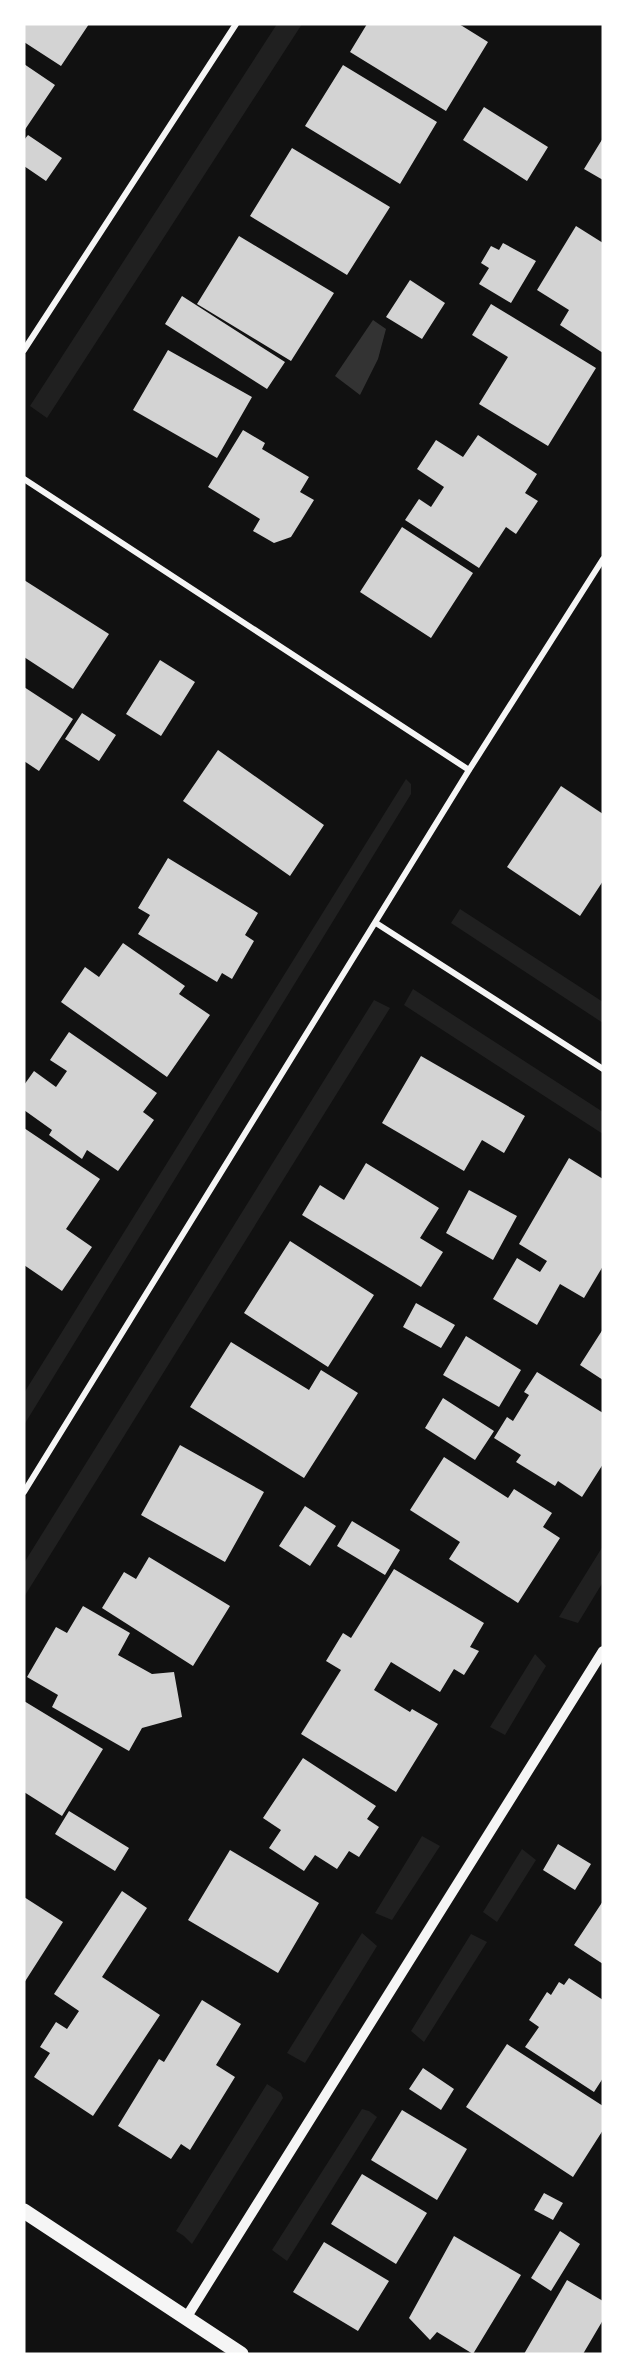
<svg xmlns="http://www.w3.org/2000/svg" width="627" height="2378" font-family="Figtree,sans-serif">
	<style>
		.green { fill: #202020 }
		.water { fill: #333 }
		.building { fill: #d3d3d3 }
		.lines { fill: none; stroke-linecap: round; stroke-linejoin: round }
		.minor { stroke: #f5f5f5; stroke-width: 6 }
		.tertiary { stroke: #f5f5f5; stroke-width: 10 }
		.primary { stroke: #f5f5f5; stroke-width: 15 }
	</style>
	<rect width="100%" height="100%" fill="#111"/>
	<path class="green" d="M 277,24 L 302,24 L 47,418 L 30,406 Z
		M 406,779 L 411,784 L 411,794 L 24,1425 L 24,1393 Z
		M 460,909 L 603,1002 L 603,1023 L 451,923 Z
		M 413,989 L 603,1112 L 603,1134 L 404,1005 Z
		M 374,1000 L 390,1008 L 24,1597 L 24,1563 Z
		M 603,1546 L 603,1582 L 578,1623 L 559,1617 Z
		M 535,1654 L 546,1666 L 505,1735 L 490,1727 Z
		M 422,1836 L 440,1846 L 392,1920 L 375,1913 Z
		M 522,1849 L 536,1860 L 497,1922 L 483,1912 Z
		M 362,1933 L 377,1946 L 305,2063 L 287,2053 Z
		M 471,1934 L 487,1942 L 424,2042 L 411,2031 Z
		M 267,2084 L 281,2093 L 283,2098 L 192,2244 L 184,2236 L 176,2231 Z
		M 362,2109 L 369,2111 L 377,2117 L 287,2261 L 272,2250 Z"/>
	<path class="water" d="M 373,320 L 386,329 L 378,359 L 360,395 L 335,376 Z"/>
	<path class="building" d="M 24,24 L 89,24 L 61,66 L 24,42 Z
		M 367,24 L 459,24 L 488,42 L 446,111 L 350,52 Z
		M 24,64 L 55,85 L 24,131 Z
		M 343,65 L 437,122 L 400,184 L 305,126 Z
		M 484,107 L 548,147 L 527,181 L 463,140 Z
		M 28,135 L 62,158 L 46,181 L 24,166 L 24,140 Z
		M 603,138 L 603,180 L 584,169 Z
		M 292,148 L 390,207 L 347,275 L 250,216 Z
		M 576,226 L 603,243 L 603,353 L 560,325 L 569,310 L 537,290 Z
		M 239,236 L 334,293 L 291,361 L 197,304 Z
		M 503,243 L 536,261 L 511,303 L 479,284 L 489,268 L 481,263 L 491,246 L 499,250 Z
		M 410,280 L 445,303 L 422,339 L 386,317 Z
		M 182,296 L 285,362 L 267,389 L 165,324 Z
		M 491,304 L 596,368 L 548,446 L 479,404 L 508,357 L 472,335 Z
		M 168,350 L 252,397 L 217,458 L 133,410 Z
		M 243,430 L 265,443 L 262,449 L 309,477 L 300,492 L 314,500 L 291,537 L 274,543 L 253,531 L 260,519 L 208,487 Z
		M 478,435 L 537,474 L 525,493 L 538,501 L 516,534 L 506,527 L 479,568 L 405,520 L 419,499 L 431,507 L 444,487 L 417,469 L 436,440 L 463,457 Z
		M 402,527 L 473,573 L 431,638 L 360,592 Z
		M 24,580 L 109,634 L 73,689 L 24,657 Z
		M 160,660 L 195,682 L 161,736 L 126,714 Z
		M 24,687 L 73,719 L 39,771 L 24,761 Z
		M 82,713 L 116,735 L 99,761 L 65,739 Z
		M 218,750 L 324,825 L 290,876 L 183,801 Z
		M 561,786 L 603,814 L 603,881 L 580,916 L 507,867 Z
		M 168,858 L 258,913 L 245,935 L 254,941 L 232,979 L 222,973 L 217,982 L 138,934 L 150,915 L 138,908 Z
		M 123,943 L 185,986 L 179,994 L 210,1015 L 167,1077 L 61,1002 L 85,967 L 99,977 Z
		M 69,1032 L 157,1093 L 143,1112 L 154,1120 L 118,1171 L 87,1150 L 82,1159 L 49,1135 L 52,1130 L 24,1110 L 24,1085 L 34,1071 L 56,1087 L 67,1071 L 50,1060 Z
		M 421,1056 L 525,1116 L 504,1153 L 482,1140 L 464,1171 L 382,1123 Z
		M 24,1128 L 100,1179 L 66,1229 L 92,1247 L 62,1291 L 24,1265 Z
		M 569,1158 L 603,1179 L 603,1266 L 584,1298 L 560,1284 L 537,1325 L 493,1299 L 517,1258 L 540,1272 L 547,1261 L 519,1244 Z
		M 366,1163 L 439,1208 L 420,1238 L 443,1252 L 421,1287 L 302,1215 L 320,1185 L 344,1200 Z
		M 469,1190 L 517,1216 L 493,1260 L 446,1233 Z
		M 290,1241 L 374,1295 L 328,1367 L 244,1313 Z
		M 416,1303 L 455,1325 L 441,1348 L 403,1327 Z
		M 603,1329 L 603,1380 L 580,1365 Z
		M 466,1336 L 521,1370 L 499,1407 L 443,1375 Z
		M 231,1342 L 309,1390 L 321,1370 L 358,1393 L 304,1478 L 190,1407 Z
		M 537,1372 L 603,1413 L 603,1464 L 582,1497 L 558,1481 L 555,1486 L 516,1462 L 521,1455 L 494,1438 L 507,1417 L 513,1421 L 529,1395 L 524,1392 Z
		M 443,1398 L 494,1431 L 475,1460 L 425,1428 Z
		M 180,1445 L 264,1492 L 225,1562 L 141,1515 Z
		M 444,1457 L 508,1498 L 514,1489 L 552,1513 L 543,1527 L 560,1538 L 518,1603 L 449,1559 L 460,1542 L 410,1510 Z
		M 305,1506 L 336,1526 L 310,1566 L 279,1546 Z
		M 352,1521 L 400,1550 L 385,1575 L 337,1546 Z
		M 149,1557 L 230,1606 L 193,1666 L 102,1608 L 124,1572 L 136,1579 Z
		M 394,1569 L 484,1623 L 470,1647 L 479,1651 L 464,1675 L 454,1669 L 440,1692 L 391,1662 L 374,1690 L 410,1712 L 412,1709 L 438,1724 L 396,1792 L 301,1734 L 341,1670 L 326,1661 L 343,1633 L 351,1638 Z
		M 83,1606 L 130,1633 L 118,1655 L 152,1674 L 174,1672 L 182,1717 L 142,1728 L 129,1751 L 52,1707 L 58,1695 L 27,1677 L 56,1627 L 67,1633 Z
		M 24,1701 L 103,1749 L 62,1816 L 24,1792 Z
		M 303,1758 L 376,1806 L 367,1819 L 379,1827 L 359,1857 L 349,1851 L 337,1869 L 315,1855 L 304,1871 L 269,1848 L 281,1830 L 263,1818 Z
		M 69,1811 L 129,1848 L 115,1871 L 55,1834 Z
		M 558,1844 L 591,1864 L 575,1890 L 543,1870 Z
		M 230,1850 L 319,1903 L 278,1973 L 188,1920 Z
		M 122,1891 L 147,1908 L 102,1977 L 160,2015 L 93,2116 L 34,2077 L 50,2053 L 40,2047 L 56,2022 L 67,2029 L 79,2011 L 54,1994 Z
		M 24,1897 L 63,1922 L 24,1983 Z
		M 603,1901 L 603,1964 L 574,1945 Z
		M 569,1978 L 603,2000 L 603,2078 L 594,2092 L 525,2047 L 539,2027 L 529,2020 L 547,1992 L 551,1995 L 559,1982 L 564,1985 Z
		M 202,2000 L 241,2024 L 216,2065 L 235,2077 L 190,2150 L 181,2144 L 171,2159 L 118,2126 L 159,2059 L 164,2062 Z
		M 507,2044 L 603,2106 L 603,2130 L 573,2177 L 466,2107 Z
		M 423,2068 L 454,2089 L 441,2110 L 409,2089 Z
		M 402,2110 L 467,2149 L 437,2200 L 371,2160 Z
		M 362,2174 L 427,2213 L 396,2264 L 331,2224 Z
		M 544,2193 L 563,2203 L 553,2220 L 534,2210 Z
		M 560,2231 L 580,2244 L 551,2291 L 531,2278 Z
		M 454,2236 L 521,2275 L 473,2354 L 437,2332 L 430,2340 L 409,2318 Z
		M 324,2242 L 389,2281 L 358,2331 L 293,2292 Z
		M 567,2280 L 603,2301 L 603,2320 L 583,2354 L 524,2354 Z"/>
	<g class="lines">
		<path class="minor" d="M 24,350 L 236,24
			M 24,479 L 469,770
			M 376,923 L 603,1069
			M 24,1492 L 469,770 L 603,559"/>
		<path class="tertiary" d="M 186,2318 L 603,1651"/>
		<path class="primary" d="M 24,2211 L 241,2354"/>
	</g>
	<rect width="627" height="2378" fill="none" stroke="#ffffff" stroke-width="51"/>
</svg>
